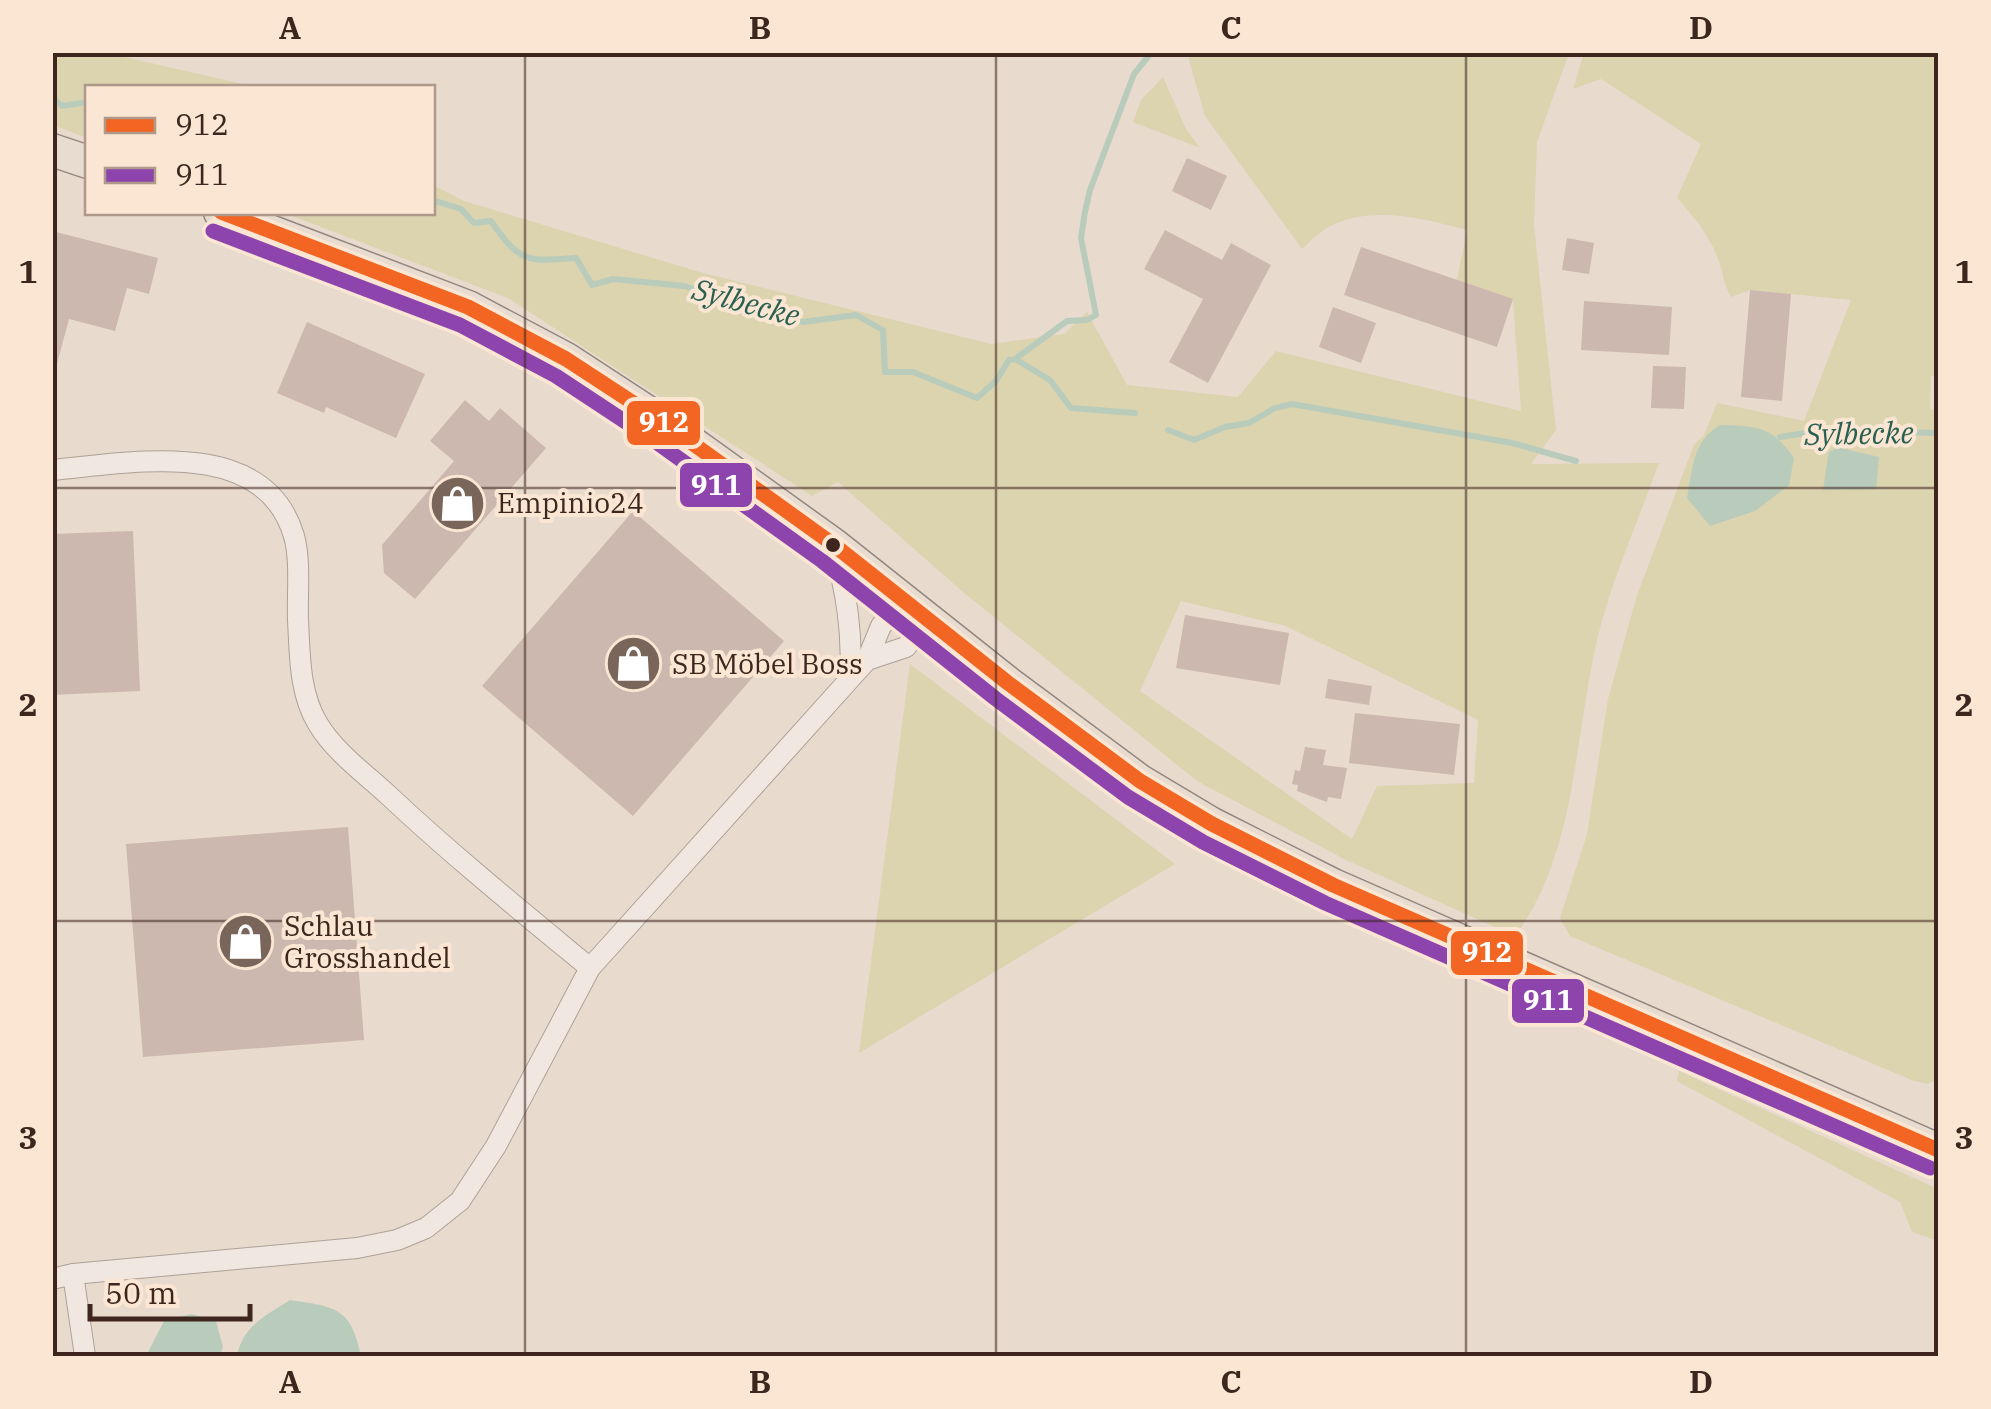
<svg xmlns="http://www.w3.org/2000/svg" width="1991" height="1409" font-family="'IBM Plex Serif',serif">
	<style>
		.green { fill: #dcd3af; fill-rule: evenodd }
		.water { fill: #b9ccbc }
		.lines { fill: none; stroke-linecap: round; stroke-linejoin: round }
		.stream { stroke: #b9ccbc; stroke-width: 6 }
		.building { fill: #ccb8ae }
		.street-casing { stroke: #ada097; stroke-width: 22 }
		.primary-casing { stroke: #93867e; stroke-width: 35 }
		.street { stroke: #f0e8e0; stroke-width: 20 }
		.primary { stroke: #e8dcd1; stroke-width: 32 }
		.bus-1-casing { stroke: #fae6d3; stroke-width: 22 }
		.bus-2-casing { stroke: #fae6d3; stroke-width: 22 }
		.bus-1 { stroke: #f26522; stroke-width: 15 }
		.bus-2 { stroke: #8e44ad; stroke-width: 15 }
		.grid { fill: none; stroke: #3e251d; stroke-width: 2.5; stroke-opacity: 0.55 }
		.bus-dot { fill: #3e251d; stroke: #fae6d3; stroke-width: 4 }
		.labels { text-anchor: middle; stroke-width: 8; stroke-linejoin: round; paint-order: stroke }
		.poi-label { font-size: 28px; fill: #3e251d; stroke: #fae6d3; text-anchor: start }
		.water-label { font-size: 30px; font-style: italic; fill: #2a6051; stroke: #fae6d3 }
		.line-badge { stroke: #fae6d3; stroke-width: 4 }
		.badge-label { font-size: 28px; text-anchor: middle; font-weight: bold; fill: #fff }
		.neatline { fill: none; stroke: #3e251d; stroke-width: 4 }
		.grid-label { font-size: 32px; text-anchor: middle; font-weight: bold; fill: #3e251d }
	</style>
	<rect width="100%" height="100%" fill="#e8dbce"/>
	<path class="green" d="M 1190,52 L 1569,53 L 1537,142 L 1534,225 L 1556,430 L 1531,464 L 1659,463 C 1641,513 1619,563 1604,614 C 1573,718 1582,846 1515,936 L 1348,861 L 1197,781 L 963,592 L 838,482 L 812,496 L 508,298 L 284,213 L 432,212 L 433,185 L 464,201 L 703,273 L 991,344 L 1064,334 L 1087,312 L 1127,385 L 1238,397 L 1276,351 L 1521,411 L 1513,300 L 1457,280 L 1467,230 C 1423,218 1369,204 1327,228 C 1318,233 1310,242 1302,249 L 1205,116 L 1189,60 ZM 1181,601 L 1286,626 L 1478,720 L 1474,783 L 1377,786 L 1352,839 L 1140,691 Z
		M 52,53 L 107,53 L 256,87 L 88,88 L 87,138 L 53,125 Z
		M 1584,53 L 1938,53 L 1938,377 L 1931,376 L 1930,409 L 1938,411 L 1938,585 L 1935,593 L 1938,601 L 1938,1080 L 1927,1084 L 1914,1081 L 1570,936 L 1560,918 L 1587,834 L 1608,699 L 1637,595 L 1694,445 L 1704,435 L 1717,403 L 1804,421 L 1851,300 L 1750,290 L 1731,297 C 1724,284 1723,272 1718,259 C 1709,234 1694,217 1677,198 L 1701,144 L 1601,79 L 1573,89 Z
		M 1163,77 L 1186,129 L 1200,148 L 1133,122 L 1141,100 Z
		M 910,664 L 1175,864 L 859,1053 Z
		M 1679,1071 L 1938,1189 L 1938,1241 L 1912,1232 L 1900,1202 L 1677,1081 Z"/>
	<path class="water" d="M 1720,425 C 1756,426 1772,426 1794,458 L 1789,485 L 1755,511 L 1710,526 L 1687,498 C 1693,468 1692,442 1720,425 Z
		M 1840,448 L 1879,457 L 1876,489 L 1823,490 L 1829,451 Z
		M 290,1300 C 336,1307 351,1307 361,1356 L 237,1356 C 242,1327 266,1315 290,1300 Z
		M 191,1314 L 216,1321 L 223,1347 L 220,1356 L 146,1356 L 164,1321 Z"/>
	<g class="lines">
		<path class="stream" d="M 52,97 L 62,106 L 88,102
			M 432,200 L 461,209 L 474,223 L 491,221 C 520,263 527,262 576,258 L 592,285 L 613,279 L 684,286 L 803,322 L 856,315 L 883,330 L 885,372 L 913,372 L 977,398 L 996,381 L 1009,360 L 1015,359 L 1050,380 L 1071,408 L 1135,413
			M 1015,359 L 1067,321 L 1087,320 L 1096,315 L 1081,238 L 1085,212 L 1090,190 L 1134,74 L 1151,53
			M 1168,430 L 1194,440 L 1225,427 L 1249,423 L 1275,408 L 1292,404 L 1512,443 L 1576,461
			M 1780,437 L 1826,430 L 1938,433"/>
	</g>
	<path class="building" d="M 1187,158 L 1227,176 L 1211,210 L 1172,191 Z
		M 1165,230 L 1222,260 L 1231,243 L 1271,265 L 1208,383 L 1169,362 L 1203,299 L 1144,269 Z
		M 52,231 L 158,258 L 149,294 L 127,288 L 115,331 L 69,319 L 54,375 Z
		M 1567,238 L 1594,243 L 1589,274 L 1562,270 Z
		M 1361,247 L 1513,299 L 1497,347 L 1344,295 Z
		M 1750,290 L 1791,294 L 1782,401 L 1741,397 Z
		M 1584,301 L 1672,307 L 1669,355 L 1581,350 Z
		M 1333,307 L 1376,323 L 1361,363 L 1319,347 Z
		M 307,322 L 425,374 L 396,438 L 326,407 L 324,413 L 277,393 Z
		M 1653,366 L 1686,367 L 1684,409 L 1651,408 Z
		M 465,400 L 489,421 L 500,408 L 546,448 L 415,599 L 384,573 L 382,545 L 454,461 L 430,441 Z
		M 633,511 L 784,641 L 633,816 L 482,686 Z
		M 133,531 L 140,691 L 52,695 L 52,534 Z
		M 1185,615 L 1289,633 L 1280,685 L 1176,668 Z
		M 1328,679 L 1372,686 L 1369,705 L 1325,698 Z
		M 1355,713 L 1460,724 L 1454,775 L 1349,763 Z
		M 1305,747 L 1326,750 L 1323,765 L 1347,768 L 1341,799 L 1328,797 L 1327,802 L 1297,791 L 1298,785 L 1292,784 L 1295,770 L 1300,771 Z
		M 348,827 L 364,1040 L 143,1057 L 126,844 Z"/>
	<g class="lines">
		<defs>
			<path id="street" d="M 52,470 C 131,463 264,435 294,536 C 301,561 297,594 298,620 C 300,655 299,693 318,724 C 334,751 364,773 387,794 C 452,855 521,911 590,968
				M 834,547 C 846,592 853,632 850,678
				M 867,660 L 906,647 L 928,619
				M 73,1274 L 85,1356
				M 52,1279 L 73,1274 L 357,1248 L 397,1240 L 426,1228 L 460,1201 L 496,1146 L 590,968 L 867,660 L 881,626 L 904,599"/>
			<path id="primary" d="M 52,150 L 88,162
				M 220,212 L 468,307 L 566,359 L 667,425 L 834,545 L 1008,683 L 1140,781 L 1212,824 L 1333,885 L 1938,1150"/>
		</defs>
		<use href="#street" class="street-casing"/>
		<use href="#primary" class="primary-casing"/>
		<use href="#street" class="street"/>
		<use href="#primary" class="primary"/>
		<defs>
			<path id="bus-1" d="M 221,212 L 468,307 L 566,359 L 667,425 L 834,545 L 1008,683 L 1140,781 L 1212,824 L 1333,885 L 1938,1150"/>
			<path id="bus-2" d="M 213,231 L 460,325 L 556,376 L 656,442 L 822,561 L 996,699 L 1128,797 L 1203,842 L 1325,903 L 1930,1168"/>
		</defs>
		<use href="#bus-1" class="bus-1-casing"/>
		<use href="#bus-2" class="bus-2-casing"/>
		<use href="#bus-1" class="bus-1"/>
		<use href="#bus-2" class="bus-2"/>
	</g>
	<path class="grid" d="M 525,52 L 525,1356M 996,52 L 996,1356M 1466,52 L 1466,1356M 52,488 L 1938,488M 52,921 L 1938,921"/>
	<defs>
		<symbol id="shop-disc" viewBox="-11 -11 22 22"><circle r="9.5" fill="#7a655b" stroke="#fae6d3"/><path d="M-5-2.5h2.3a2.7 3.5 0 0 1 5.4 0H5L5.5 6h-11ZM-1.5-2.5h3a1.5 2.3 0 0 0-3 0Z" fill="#fff"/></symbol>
	</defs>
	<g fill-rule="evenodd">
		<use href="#shop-disc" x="426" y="472" width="63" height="63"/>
		<use href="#shop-disc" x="602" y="632" width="63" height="63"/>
		<use href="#shop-disc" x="214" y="910" width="63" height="63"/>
	</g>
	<circle class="bus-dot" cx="833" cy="545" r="9"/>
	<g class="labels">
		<g class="poi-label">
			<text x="497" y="513">Empinio24</text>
			<text x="672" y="674">SB Möbel Boss</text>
			<text x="284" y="936">Schlau<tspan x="284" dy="32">Grosshandel</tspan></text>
		</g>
		<g class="water-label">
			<text transform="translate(746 303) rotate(15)" y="10">Sylbecke</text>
			<text transform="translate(1859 434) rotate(-1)" y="10">Sylbecke</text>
		</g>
	</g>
	<g class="line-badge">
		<rect x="625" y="399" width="77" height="48" rx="10" fill="#f26522"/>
		<rect x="678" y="461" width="76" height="48" rx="10" fill="#8e44ad"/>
		<rect x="1449" y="929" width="76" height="48" rx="10" fill="#f26522"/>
		<rect x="1510" y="977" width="76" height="48" rx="10" fill="#8e44ad"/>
	</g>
	<g class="badge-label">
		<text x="664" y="432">912</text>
		<text x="716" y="495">911</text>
		<text x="1487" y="962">912</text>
		<text x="1548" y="1010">911</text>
	</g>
	<rect width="1991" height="1409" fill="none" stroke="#fae6d3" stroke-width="110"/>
	<rect x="85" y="85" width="350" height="130" fill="#fae6d3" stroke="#af998a" stroke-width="2.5"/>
	<rect x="105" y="118" width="50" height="15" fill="#f26522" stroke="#af998a" stroke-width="2.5"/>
	<text x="175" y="135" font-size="30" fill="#3e251d">912</text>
	<rect x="105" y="168" width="50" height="15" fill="#8e44ad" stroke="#af998a" stroke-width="2.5"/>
	<text x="175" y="185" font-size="30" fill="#3e251d">911</text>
	<path d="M90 1304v15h160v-15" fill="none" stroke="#3e251d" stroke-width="5"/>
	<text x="105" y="1304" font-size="30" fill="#3e251d" stroke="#fae6d3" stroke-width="8" paint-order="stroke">50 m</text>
	<rect x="55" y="55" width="1881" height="1299" class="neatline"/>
	<g class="grid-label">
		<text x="290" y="39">A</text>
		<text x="760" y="39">B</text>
		<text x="1231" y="39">C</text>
		<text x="1701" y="39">D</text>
		<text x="28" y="283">1</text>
		<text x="1964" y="283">1</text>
		<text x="28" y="716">2</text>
		<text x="1964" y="716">2</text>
		<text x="28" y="1149">3</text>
		<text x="1964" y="1149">3</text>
		<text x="290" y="1393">A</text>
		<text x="760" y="1393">B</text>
		<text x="1231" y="1393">C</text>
		<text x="1701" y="1393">D</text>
	</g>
</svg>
